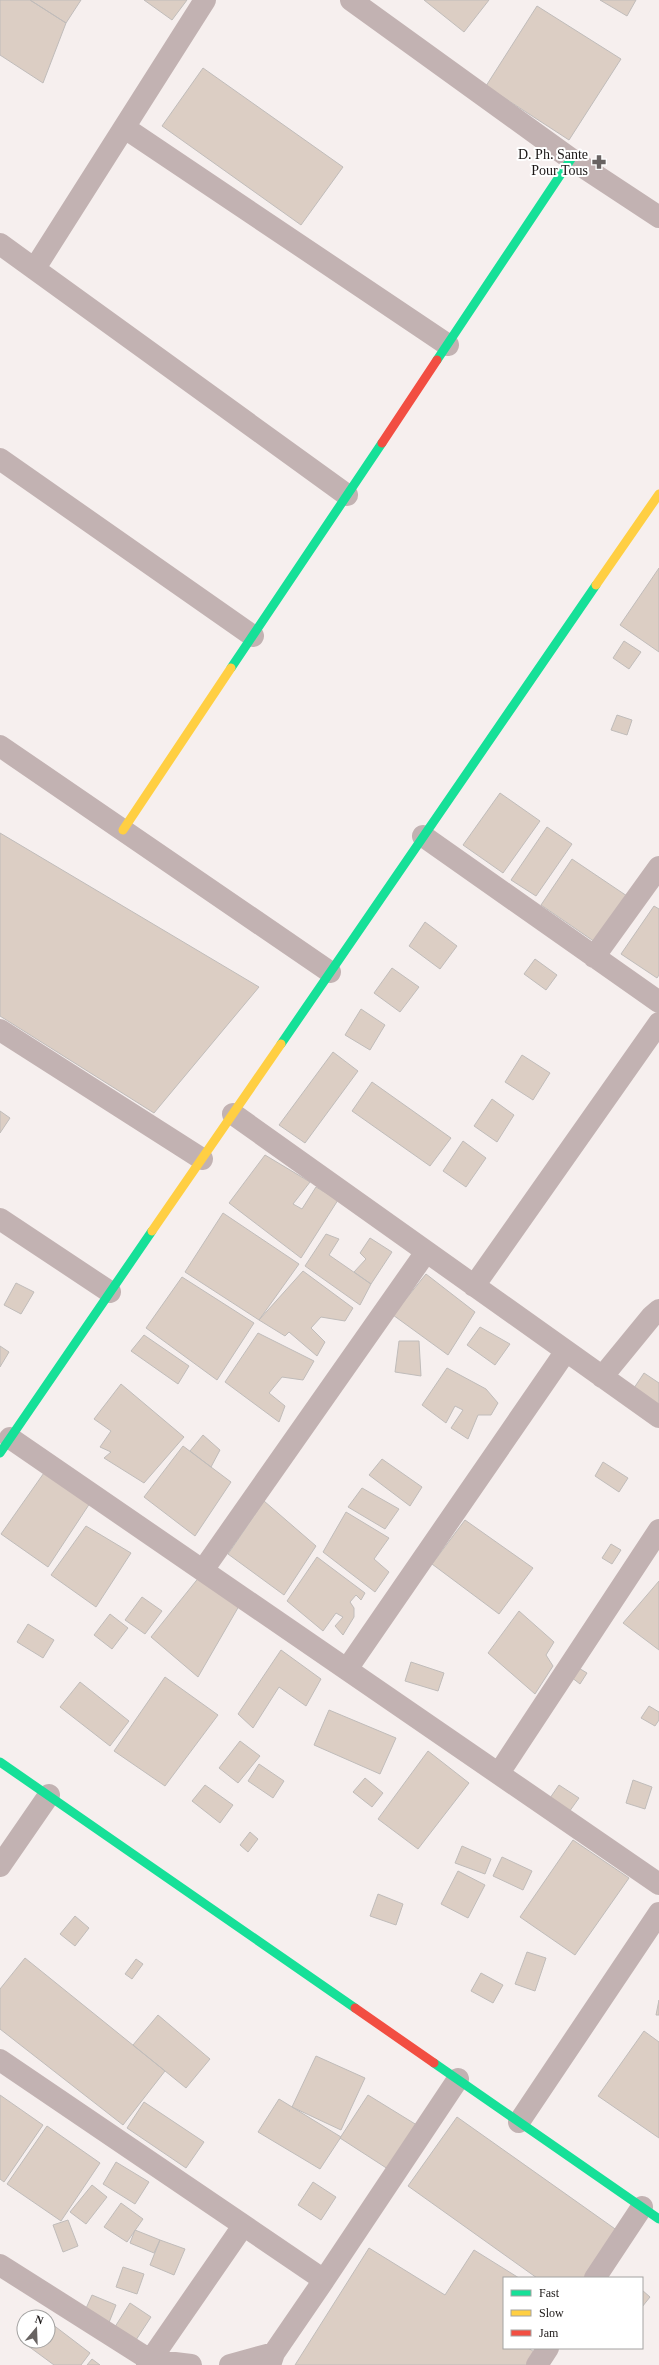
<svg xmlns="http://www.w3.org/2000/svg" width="659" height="2365" font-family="Georgia,serif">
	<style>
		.building { fill: #dccec4; stroke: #c0bcba }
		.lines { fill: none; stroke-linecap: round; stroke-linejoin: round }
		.street { stroke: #c2b2b2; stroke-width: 22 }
		.fast { stroke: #16e098; stroke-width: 9 }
		.slow { stroke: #ffcf43; stroke-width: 9 }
		.jam { stroke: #f24e42; stroke-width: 9 }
		.labels { text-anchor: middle; stroke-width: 4; stroke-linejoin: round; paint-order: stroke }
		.poi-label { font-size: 14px; fill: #1c1817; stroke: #fff; text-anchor: end }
	</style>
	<rect width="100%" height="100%" fill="#f6efee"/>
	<path class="building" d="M 0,0 L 30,0 L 66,23 L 43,83 L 0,55 Z
		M 30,0 L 81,0 L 66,23 Z
		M 144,0 L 187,0 L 172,20 Z
		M 424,0 L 489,0 L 464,32 Z
		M 600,0 L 636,0 L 627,16 Z
		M 537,6 L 621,59 L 569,140 L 486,86 Z
		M 203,68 L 343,167 L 301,225 L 162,126 Z
		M 659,568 L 659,652 L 620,625 Z
		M 624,641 L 641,652 L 629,669 L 613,658 Z
		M 617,715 L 632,720 L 627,735 L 611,730 Z
		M 500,793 L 540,821 L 503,873 L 463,845 Z
		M 547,827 L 572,844 L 536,896 L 511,880 Z
		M 0,833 L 259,987 L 154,1113 L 0,1016 Z
		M 572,859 L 627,896 L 595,942 L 541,905 Z
		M 654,906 L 659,909 L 659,975 L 657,978 L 621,954 Z
		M 425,922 L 457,946 L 440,969 L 409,946 Z
		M 535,959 L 557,975 L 546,990 L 524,974 Z
		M 392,968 L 419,987 L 400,1012 L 374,993 Z
		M 361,1009 L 385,1025 L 370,1050 L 345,1035 Z
		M 333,1052 L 358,1071 L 305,1143 L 279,1125 Z
		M 522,1055 L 550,1073 L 533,1100 L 505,1082 Z
		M 372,1082 L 451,1138 L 430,1166 L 352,1111 Z
		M 492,1099 L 514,1115 L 497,1142 L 474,1126 Z
		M 0,1111 L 10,1118 L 0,1133 Z
		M 463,1141 L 486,1158 L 466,1187 L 443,1171 Z
		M 265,1155 L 310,1182 L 293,1204 L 302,1209 L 316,1187 L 338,1200 L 301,1258 L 229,1203 Z
		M 223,1213 L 299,1264 L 259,1320 L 185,1272 Z
		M 326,1234 L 339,1239 L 329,1255 L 371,1284 L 360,1305 L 305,1266 Z
		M 370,1238 L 392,1252 L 371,1284 L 354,1272 L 366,1259 L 360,1253 Z
		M 303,1271 L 353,1308 L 345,1321 L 321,1317 L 311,1328 L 325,1342 L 317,1356 L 289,1332 L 285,1336 L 259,1320 Z
		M 426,1274 L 475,1312 L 448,1355 L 393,1315 Z
		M 182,1277 L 254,1323 L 217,1380 L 146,1328 Z
		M 16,1283 L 34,1292 L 21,1314 L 4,1305 Z
		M 480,1327 L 510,1344 L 495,1365 L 467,1345 Z
		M 258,1333 L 314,1361 L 303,1380 L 282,1377 L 269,1393 L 285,1406 L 279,1422 L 225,1382 Z
		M 144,1335 L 189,1366 L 178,1384 L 131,1351 Z
		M 399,1341 L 419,1341 L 421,1376 L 395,1372 Z
		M 0,1346 L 9,1352 L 0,1367 Z
		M 447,1368 L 486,1389 L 498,1403 L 491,1415 L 478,1415 L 468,1439 L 451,1428 L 463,1410 L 455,1406 L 446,1423 L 422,1405 Z
		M 644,1373 L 659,1383 L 659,1408 L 632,1391 Z
		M 121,1384 L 184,1437 L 144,1483 L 104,1458 L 111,1452 L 100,1447 L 111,1431 L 94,1419 Z
		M 203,1435 L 220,1450 L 211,1467 L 190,1451 Z
		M 183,1446 L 231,1482 L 195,1536 L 144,1497 Z
		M 382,1459 L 422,1487 L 410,1506 L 369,1475 Z
		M 603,1462 L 628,1478 L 619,1492 L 595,1476 Z
		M 46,1470 L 92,1500 L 48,1567 L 1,1534 Z
		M 362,1488 L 399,1509 L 385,1529 L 348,1507 Z
		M 264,1501 L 316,1546 L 284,1595 L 228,1554 Z
		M 346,1512 L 389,1538 L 374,1559 L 389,1572 L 375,1592 L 323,1552 Z
		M 465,1520 L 533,1568 L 499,1614 L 432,1564 Z
		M 86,1526 L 131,1553 L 96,1607 L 51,1575 Z
		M 611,1544 L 621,1550 L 612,1564 L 602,1558 Z
		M 317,1557 L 365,1593 L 361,1600 L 356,1595 L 350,1602 L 354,1608 L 354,1617 L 343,1635 L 335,1626 L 343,1617 L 336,1613 L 323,1631 L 287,1601 Z
		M 200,1576 L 239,1606 L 198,1677 L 151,1637 Z
		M 659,1581 L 659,1650 L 623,1623 Z
		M 142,1597 L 162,1611 L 145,1634 L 125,1620 Z
		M 519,1611 L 554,1642 L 546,1655 L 553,1666 L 535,1694 L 488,1653 Z
		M 110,1614 L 128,1628 L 112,1649 L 94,1635 Z
		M 28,1624 L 54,1640 L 43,1658 L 17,1642 Z
		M 281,1650 L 321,1679 L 306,1706 L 279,1687 L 253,1728 L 238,1714 Z
		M 411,1662 L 444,1673 L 438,1691 L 405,1681 Z
		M 577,1667 L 587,1673 L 580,1684 L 571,1677 Z
		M 165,1677 L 218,1715 L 165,1786 L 114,1751 Z
		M 80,1682 L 129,1721 L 110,1746 L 60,1707 Z
		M 649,1706 L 659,1712 L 659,1720 L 655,1726 L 641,1718 Z
		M 329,1710 L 396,1738 L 380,1774 L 314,1745 Z
		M 240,1741 L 260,1756 L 238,1783 L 219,1768 Z
		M 428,1751 L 469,1783 L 418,1849 L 378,1819 Z
		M 259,1764 L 284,1781 L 273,1798 L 248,1781 Z
		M 365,1778 L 383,1793 L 372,1807 L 353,1792 Z
		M 633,1780 L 652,1787 L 645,1809 L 626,1803 Z
		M 205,1785 L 233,1805 L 220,1823 L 192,1801 Z
		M 559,1785 L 579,1798 L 569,1812 L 550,1798 Z
		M 250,1832 L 258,1839 L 248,1852 L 240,1845 Z
		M 573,1840 L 629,1878 L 575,1955 L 520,1917 Z
		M 462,1846 L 491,1859 L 485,1874 L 455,1863 Z
		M 502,1857 L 532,1871 L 523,1890 L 493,1876 Z
		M 458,1871 L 485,1885 L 468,1918 L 441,1904 Z
		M 378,1894 L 403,1904 L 396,1925 L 370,1916 Z
		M 75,1916 L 89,1928 L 75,1946 L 60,1934 Z
		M 527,1952 L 546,1958 L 535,1991 L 515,1984 Z
		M 25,1958 L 165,2071 L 123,2125 L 0,2029 L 0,1989 Z
		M 136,1959 L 143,1964 L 132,1979 L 125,1974 Z
		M 481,1973 L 503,1985 L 493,2003 L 471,1991 Z
		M 659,2000 L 659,2015 L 656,2015 Z
		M 158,2015 L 210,2059 L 186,2088 L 133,2045 Z
		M 644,2031 L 659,2042 L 659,2138 L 598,2096 Z
		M 316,2056 L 365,2078 L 341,2130 L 292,2107 Z
		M 0,2095 L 43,2125 L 4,2182 L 0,2179 Z
		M 368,2095 L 420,2127 L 391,2171 L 340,2138 Z
		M 279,2099 L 341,2137 L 320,2169 L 258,2132 Z
		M 144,2102 L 204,2142 L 186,2168 L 127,2128 Z
		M 457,2117 L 618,2231 L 584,2278 L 537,2278 L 408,2186 Z
		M 47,2126 L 100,2163 L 61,2221 L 7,2184 Z
		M 116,2162 L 149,2182 L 135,2204 L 103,2184 Z
		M 313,2182 L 336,2197 L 321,2220 L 298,2205 Z
		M 92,2185 L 107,2197 L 86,2224 L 70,2212 Z
		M 121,2203 L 143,2219 L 127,2242 L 104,2227 Z
		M 68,2220 L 78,2246 L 63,2252 L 53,2225 Z
		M 135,2230 L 160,2240 L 154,2253 L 130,2243 Z
		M 160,2240 L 185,2249 L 174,2275 L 150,2265 Z
		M 369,2248 L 445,2295 L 474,2250 L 519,2278 L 504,2278 L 504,2348 L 528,2348 L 536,2353 L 528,2365 L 295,2365 Z
		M 123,2267 L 144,2274 L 137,2294 L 116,2287 Z
		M 642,2290 L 650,2297 L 642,2307 Z
		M 92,2295 L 116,2305 L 108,2325 L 83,2315 Z
		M 130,2303 L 151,2317 L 134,2343 L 113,2330 Z
		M 48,2321 L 90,2353 L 81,2365 L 54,2365 L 20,2340 L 24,2335 L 24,2341 L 48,2341 Z
		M 92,2359 L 100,2365 L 87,2365 Z"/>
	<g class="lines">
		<path class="street" d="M 351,0 L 571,159 L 659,217
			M 125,128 L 448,345
			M 0,244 L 347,495
			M 35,268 L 205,0
			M 0,459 L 253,636
			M 0,746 L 330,972
			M 423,836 L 659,1002
			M 594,957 L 659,867
			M 0,1030 L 202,1159
			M 233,1114 L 659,1417
			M 0,1219 L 110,1292
			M 474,1286 L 659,1023
			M 602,1377 L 652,1316 L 659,1310
			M 10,1438 L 659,1884
			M 203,1570 L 426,1252
			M 347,1669 L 566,1351
			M 499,1773 L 659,1530
			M 0,1866 L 49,1795
			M 0,2060 L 324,2280 L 458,2079
			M 519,2122 L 659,1913
			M 0,2265 L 150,2360 L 191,2365
			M 595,2278 L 642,2207
			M 147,2365 L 243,2226
			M 230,2365 L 274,2353
			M 270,2365 L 274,2353 L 324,2280
			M 537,2365 L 548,2348"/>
		<path class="fast" d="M 437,360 L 571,159
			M 231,668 L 382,443
			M 281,1044 L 596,585
			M 0,1453 L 152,1231
			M 0,1762 L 355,2008
			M 434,2063 L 659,2219"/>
		<path class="slow" d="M 596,585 L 659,494
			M 123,830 L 231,668
			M 152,1231 L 281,1044"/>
		<path class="jam" d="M 382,443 L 437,360
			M 355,2008 L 434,2063"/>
	</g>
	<defs>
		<symbol id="pharmacy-bare" viewBox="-9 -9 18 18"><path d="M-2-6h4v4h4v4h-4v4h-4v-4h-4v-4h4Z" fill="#686362" stroke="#fff" stroke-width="2.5" paint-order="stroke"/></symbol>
	</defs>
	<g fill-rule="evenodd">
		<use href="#pharmacy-bare" x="589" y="152" width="20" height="20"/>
	</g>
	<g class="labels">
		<g class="poi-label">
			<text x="588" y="159">D. Ph. Sante<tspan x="588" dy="16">Pour Tous</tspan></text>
		</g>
	</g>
	<rect x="503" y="2277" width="140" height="72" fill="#ffffff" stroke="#a4a3a2"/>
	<rect x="511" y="2290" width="20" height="6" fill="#16e098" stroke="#a4a3a2"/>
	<text x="539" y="2297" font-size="12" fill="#1c1817">Fast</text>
	<rect x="511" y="2310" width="20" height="6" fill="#ffcf43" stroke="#a4a3a2"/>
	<text x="539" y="2317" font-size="12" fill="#1c1817">Slow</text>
	<rect x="511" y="2330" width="20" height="6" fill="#f24e42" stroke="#a4a3a2"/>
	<text x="539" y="2337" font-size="12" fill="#1c1817">Jam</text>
	<g transform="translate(36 2329) rotate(19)"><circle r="19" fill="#ffffff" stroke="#a4a3a2"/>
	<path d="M0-3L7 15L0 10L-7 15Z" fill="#686362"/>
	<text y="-6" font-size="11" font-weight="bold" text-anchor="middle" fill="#1c1817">N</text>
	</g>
</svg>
